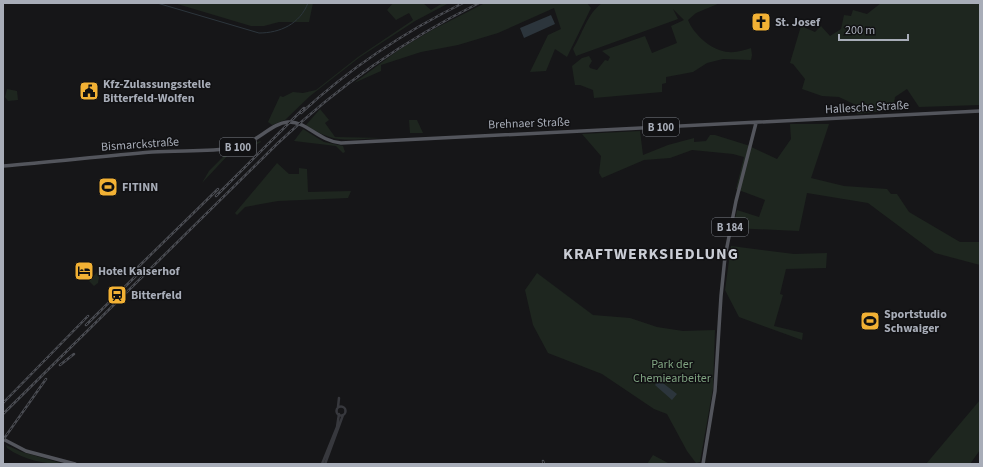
<svg xmlns="http://www.w3.org/2000/svg" width="983" height="467" font-family="'Source Sans 3',sans-serif">
	<style>
		.green { fill: #1e261f }
		.water { fill: #2c353c }
		.lines { fill: none; stroke-linecap: round; stroke-linejoin: round }
		.stream { stroke: #2c353c; stroke-width: 1 }
		.tertiary { stroke: #37383d; stroke-width: 2.5 }
		.primary { stroke: #53555c; stroke-width: 3.5 }
		.rail-casing { stroke: #4a4c52; stroke-width: 2.5 }
		.rail { stroke: #111113; stroke-width: 1; stroke-dasharray: 3; stroke-linecap: butt }
		.labels { text-anchor: middle; stroke-width: 3; stroke-linejoin: round; paint-order: stroke }
		.shield { fill: #111113; stroke: #7b7e86; stroke-width: 1 }
		.shield-label { font-size: 11px; font-weight: bold; fill: #a8adb8 }
		.poi-label { font-size: 12px; font-weight: bold; fill: #a8adb8; stroke: #111113; text-anchor: start }
		.street-label { font-size: 12px; fill: #a8adb8; stroke: #111113 }
		.park-label { font-size: 12px; fill: #7fa381; stroke: #111113 }
		.district-label { font-size: 16px; font-weight: bold; letter-spacing: 1px; fill: #c9ccd4; stroke: #111113 }
	</style>
	<rect width="100%" height="100%" fill="#161618"/>
	<path class="green" d="M 174,3 L 313,3 L 309,22 L 279,22 L 264,26 L 251,26 Z
		M 393,3 L 423,3 L 431,10 L 443,3 L 449,3 L 415,21 L 360,57 L 310,96 L 285,120 L 272,125 L 268,122 L 280,96 L 283,97 L 293,92 L 303,93 L 316,90 L 358,57 L 413,20 L 409,13 L 396,20 L 387,10 Z
		M 485,3 L 587,3 L 591,8 L 567,57 L 555,49 L 546,71 L 530,72 L 548,35 L 561,29 L 554,8 L 498,33 L 458,45 L 421,52 L 381,65 L 381,71 L 354,83 L 400,49 L 432,30 Z
		M 602,3 L 720,3 L 696,13 L 688,20 C 694,35 712,51 729,52 C 736,53 744,50 751,48 L 752,55 L 751,60 L 723,59 L 707,63 L 693,72 L 666,77 L 666,83 L 662,84 L 662,92 L 594,98 L 593,90 L 580,85 L 575,85 L 572,66 L 582,58 L 589,56 L 592,61 L 589,66 L 590,68 L 597,70 L 605,60 L 608,61 L 610,57 L 602,51 L 645,36 L 652,53 L 677,43 L 671,26 L 684,20 L 673,9 L 678,19 L 576,56 L 573,49 C 583,33 587,14 602,3 Z
		M 881,3 L 980,3 L 980,105 L 919,107 L 907,89 L 895,97 L 893,110 L 857,114 L 858,106 L 839,97 L 822,96 L 802,89 L 805,79 L 793,64 L 790,63 L 801,26 L 815,32 L 821,26 L 830,36 L 841,29 L 844,15 L 851,16 L 853,10 L 867,14 Z
		M 7,89 L 17,91 L 18,100 L 8,101 L 5,97 Z
		M 320,109 L 329,120 L 325,123 L 335,137 L 382,138 C 349,139 335,145 306,125 Z
		M 409,120 L 417,120 L 423,133 L 410,133 Z
		M 790,124 L 829,124 L 811,178 L 844,186 L 887,189 L 891,194 L 897,194 L 909,212 L 960,242 L 980,242 L 980,265 L 935,253 L 868,203 L 807,193 L 799,231 L 733,228 L 737,210 L 759,217 L 765,200 L 736,189 L 744,157 L 733,154 L 692,150 L 670,158 L 644,160 L 602,178 L 599,173 L 601,156 L 582,134 L 640,131 L 643,155 L 668,145 L 694,138 L 694,142 L 706,141 L 710,135 L 715,135 L 747,145 L 777,159 L 791,139 Z
		M 303,129 L 324,142 L 343,146 L 345,152 L 343,153 L 336,146 L 294,141 Z
		M 260,141 L 261,142 L 247,149 L 230,153 L 202,183 L 209,171 L 224,156 L 222,152 L 243,149 Z
		M 277,163 L 289,174 L 299,174 L 299,168 L 307,169 L 308,192 L 351,191 L 348,198 L 278,201 L 245,207 L 237,215 L 235,213 Z
		M 731,246 L 794,254 L 827,253 L 826,268 L 786,269 L 780,294 L 783,295 L 774,326 L 803,333 L 802,340 L 739,317 L 725,290 Z
		M 99,270 L 103,273 L 99,277 L 98,283 L 94,286 L 89,281 Z
		M 537,273 L 593,315 L 630,318 L 657,327 L 683,331 L 715,330 L 713,388 L 700,462 L 696,463 L 687,451 L 667,414 L 654,409 L 602,374 L 548,353 L 533,325 L 525,290 Z
		M 980,400 L 980,450 L 970,464 L 926,464 Z
		M 6,445 L 22,452 L 64,464 C 43,464 24,460 7,448 Z
		M 653,455 L 670,464 L 647,464 Z"/>
	<path class="water" d="M 551,15 L 555,24 L 524,38 L 520,28 Z
		M 659,380 L 677,394 L 672,400 L 655,385 Z"/>
	<g class="lines">
		<path class="stream" d="M 157,3 L 259,33 C 280,33 300,24 308,3"/>
		<path class="tertiary" d="M336.5 411a4.5 4.5 0 1 1 9 0a4.5 4.5 0 1 1-9 0Z
			M 338,407 L 339,398
			M 322,464 L 337,427 L 339,414
			M 325,464 L 343,415"/>
		<path class="primary" d="M 3,166 C 53,162 102,156 152,152 C 179,150 207,152 234,148 C 256,144 271,123 288,122 C 307,121 318,141 341,143 L 980,111
			M 3,439 L 26,451 L 75,464
			M 703,464 L 715,391 L 721,296 L 725,257 L 736,201 L 756,123"/>
		<defs>
			<path id="rail" d="M 301,113 C 349,69 404,32 463,3
				M 216,196 L 304,108
				M 135,270 L 218,189
				M 86,325 L 144,268
				M 60,365 L 74,354
				M 3,403 L 88,316
				M 3,414 L 278,143 C 340,85 403,41 479,3
				M 3,440 L 46,379
				M 543,461 L 544,464"/>
		</defs>
		<use href="#rail" class="rail-casing"/>
		<use href="#rail" class="rail"/>
	</g>
	<defs>
		<symbol id="church-square" viewBox="-11 -11 22 22"><rect x="-9" y="-9" width="18" height="18" rx="4" fill="#f2b134" stroke="#111113"/><path d="M-1.2-6h2.4v3.5h3.3v2.4h-3.3V6h-2.4V-.1h-3.3v-2.4h3.3Z" fill="#111"/></symbol>
		<symbol id="civic-square" viewBox="-11 -11 22 22"><rect x="-9" y="-9" width="18" height="18" rx="4" fill="#f2b134" stroke="#111113"/><path d="M-.6-6.5H3V-4.5H.6V-3L4-1V1h2V6H-6V1h2V-1L-.6-3ZM-1.2 2.5V6h2.4V2.5Z" fill="#111"/></symbol>
		<symbol id="stadium-square" viewBox="-11 -11 22 22"><rect x="-9" y="-9" width="18" height="18" rx="4" fill="#f2b134" stroke="#111113"/><path d="M0-5a6.5 5 0 1 0 0 10a6.5 5 0 1 0 0-10ZM-3.5-1.8h7v3.6h-7Z" fill="#111"/></symbol>
		<symbol id="hotel-square" viewBox="-11 -11 22 22"><rect x="-9" y="-9" width="18" height="18" rx="4" fill="#f2b134" stroke="#111113"/><path d="M-6-4.5h1.5V1H6V5H4.5V3h-9V5H-6ZM-4 0a1.8 1.8 0 1 1 3.6 0ZM.5 0V-2.5h3Q6-2.5 6 0Z" fill="#111"/></symbol>
		<symbol id="station-square" viewBox="-11 -11 22 22"><rect x="-9" y="-9" width="18" height="18" rx="4" fill="#f2b134" stroke="#111113"/><path d="M-3-6H3Q5-6 5-4V2Q5 4 3 4L4.5 6H3L1.5 4h-3L-3 6H-4.5L-3 4Q-5 4-5 2V-4Q-5-6-3-6ZM-3.5-4v3h7v-3ZM-3.5 1v1.5H-2V1ZM2 1v1.5H3.5V1Z" fill="#111"/></symbol>
	</defs>
	<g fill-rule="evenodd">
		<use href="#church-square" x="750" y="11" width="22" height="22"/>
		<use href="#civic-square" x="78" y="80" width="22" height="22"/>
		<use href="#stadium-square" x="97" y="176" width="22" height="22"/>
		<use href="#hotel-square" x="73" y="260" width="22" height="22"/>
		<use href="#station-square" x="106" y="284" width="22" height="22"/>
		<use href="#stadium-square" x="859" y="310" width="22" height="22"/>
	</g>
	<g class="labels">
		<g class="shield">
			<rect x="643" y="118" width="36" height="18" rx="3"/>
			<rect x="220" y="138" width="36" height="18" rx="3"/>
			<rect x="712" y="218" width="36" height="18" rx="3"/>
		</g>
		<g class="shield-label">
			<text x="661" y="131">B 100</text>
			<text x="238" y="151">B 100</text>
			<text x="730" y="231">B 184</text>
		</g>
		<g class="poi-label">
			<text x="775" y="26">St. Josef</text>
			<text x="103" y="88">Kfz-Zulassungsstelle<tspan x="103" dy="14">Bitterfeld-Wolfen</tspan></text>
			<text x="122" y="191">FITINN</text>
			<text x="98" y="275">Hotel Kaiserhof</text>
			<text x="131" y="299">Bitterfeld</text>
			<text x="884" y="318">Sportstudio<tspan x="884" dy="14">Schwaiger</tspan></text>
		</g>
		<g class="street-label">
			<text transform="translate(867 107) rotate(-3)" y="4">Hallesche Straße</text>
			<text transform="translate(529 123) rotate(-2)" y="4">Brehnaer Straße</text>
			<text transform="translate(140 144) rotate(-4)" y="4">Bismarckstraße</text>
		</g>
		<g class="park-label">
			<text x="672" y="368">Park der<tspan x="672" dy="14">Chemiearbeiter</tspan></text>
		</g>
		<g class="district-label">
			<text x="651" y="259">KRAFTWERKSIEDLUNG</text>
		</g>
	</g>
	<rect width="983" height="467" fill="none" stroke="#a8adb8" stroke-width="8"/>
	<path d="M839 34v6h69v-6" fill="none" stroke="#a8adb8" stroke-width="2"/>
	<text x="845" y="34" font-size="12" fill="#a8adb8" stroke="#111113" stroke-width="3" paint-order="stroke">200 m</text>
</svg>
